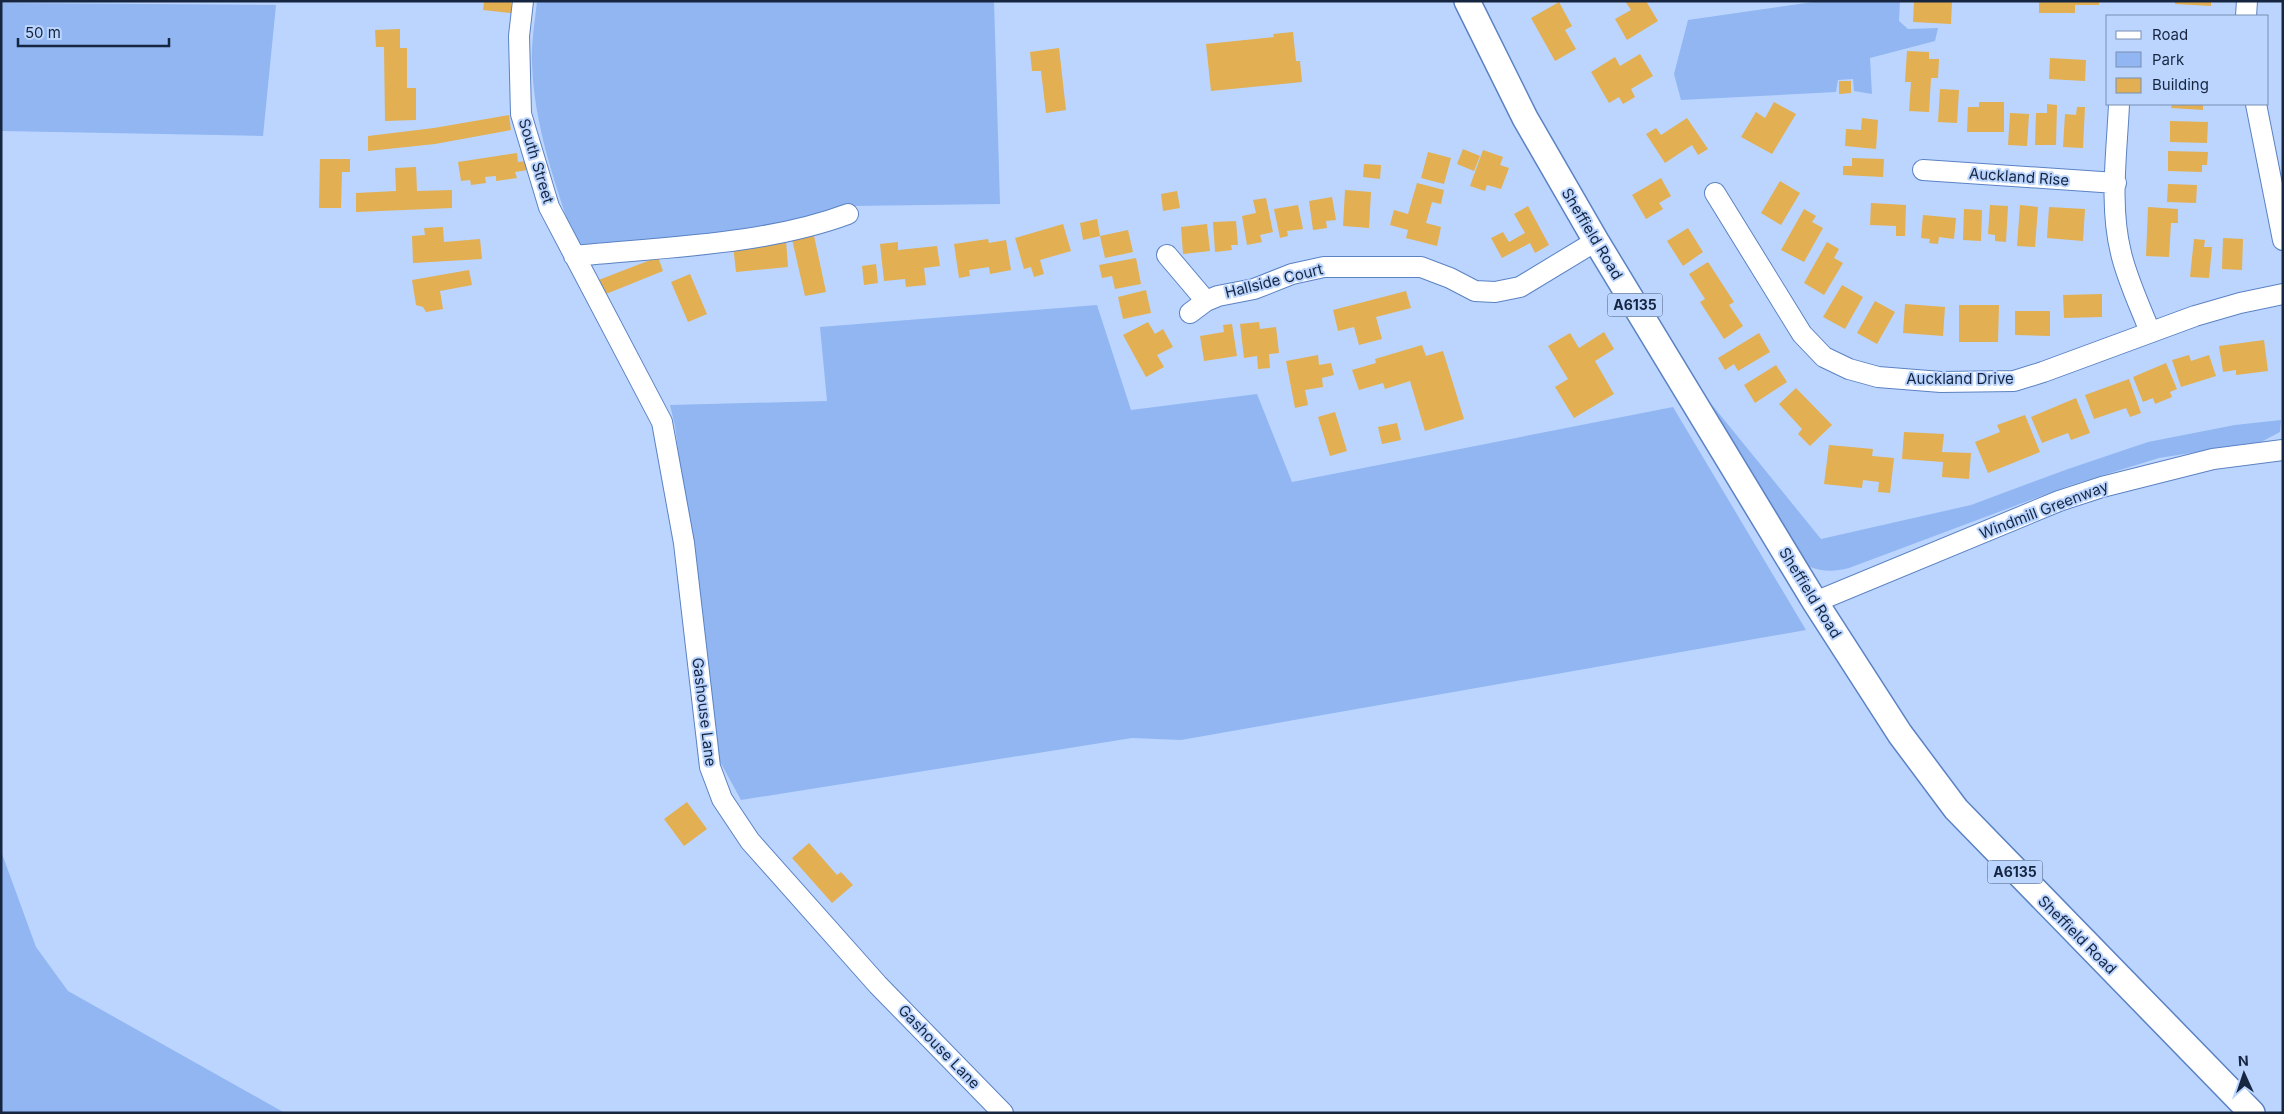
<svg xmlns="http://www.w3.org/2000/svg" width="2284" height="1114" font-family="Inter,sans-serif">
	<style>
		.green { fill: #91b6f2 }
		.building { fill: #e2af52 }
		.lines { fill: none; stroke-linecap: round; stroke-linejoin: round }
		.minor-casing { stroke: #5b82c3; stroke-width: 22 }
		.major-casing { stroke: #5b82c3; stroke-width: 28 }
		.minor { stroke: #fff; stroke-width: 20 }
		.major { stroke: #fff; stroke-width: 25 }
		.labels { text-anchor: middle; stroke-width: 4; stroke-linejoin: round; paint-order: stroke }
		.shield { fill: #bbd5ff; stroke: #485a7a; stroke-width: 1 }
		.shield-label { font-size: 14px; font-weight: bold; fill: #162641 }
		.street-label { font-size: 15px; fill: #162641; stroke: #bbd5ff }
	</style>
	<rect width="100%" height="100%" fill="#bbd5ff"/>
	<path class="green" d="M 537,1 L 994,1 L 1000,204 L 851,206 L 812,218 L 734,233 L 584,249 L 576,246 C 556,186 534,127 532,63 C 531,43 535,21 537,1 Z
		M 1820,1 L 1900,1 L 1899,21 L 1908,29 L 1938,28 L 1935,41 L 1870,58 L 1872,94 L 1854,91 L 1853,79 L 1838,80 L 1836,92 L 1681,100 L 1674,74 L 1688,20 Z
		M 1,3 L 276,5 L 263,136 L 1,131 Z
		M 1097,305 L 1131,410 L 1257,394 L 1292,482 L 1673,407 L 1806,630 L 1181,740 L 1132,738 L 741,800 L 718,758 L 675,426 L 670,405 L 827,401 L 820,327 Z
		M 1708,400 L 1821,539 L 1971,505 L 2068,469 L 2148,442 L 2235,425 L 2281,420 L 2280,432 L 2261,442 L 2159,458 L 2068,486 L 1849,568 C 1833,572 1823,572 1808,566 L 1703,401 Z
		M 1,851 L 36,947 L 68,991 L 285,1113 L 1,1113 Z"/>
	<path class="building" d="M 484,1 L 511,1 L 511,13 L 483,10 Z
		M 1625,1 L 1646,1 L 1658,21 L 1627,40 L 1615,19 L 1631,10 Z
		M 1914,1 L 1952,2 L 1951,24 L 1913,22 Z
		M 2039,1 L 2099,1 L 2099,5 L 2075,5 L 2075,13 L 2039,13 Z
		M 2175,1 L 2211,1 L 2211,6 L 2175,4 Z
		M 1559,2 L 1572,26 L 1565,30 L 1576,49 L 1555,61 L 1531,18 Z
		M 400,29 L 400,48 L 407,48 L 407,88 L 416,88 L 416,120 L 385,121 L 384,47 L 376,47 L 375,30 Z
		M 1293,32 L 1296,61 L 1300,61 L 1302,82 L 1211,91 L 1206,44 L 1274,37 L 1273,34 Z
		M 1059,48 L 1066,110 L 1046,113 L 1041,71 L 1032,71 L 1030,52 Z
		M 1907,51 L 1929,52 L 1929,59 L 1939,59 L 1938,78 L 1931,78 L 1929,112 L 1909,111 L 1911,82 L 1905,82 Z
		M 1640,54 L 1653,76 L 1631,89 L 1635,97 L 1623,104 L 1619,97 L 1609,103 L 1591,72 L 1615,57 L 1620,66 Z
		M 2050,58 L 2086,60 L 2085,81 L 2049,79 Z
		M 1839,81 L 1851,81 L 1851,93 L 1839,94 Z
		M 1940,89 L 1959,90 L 1957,123 L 1938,122 Z
		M 1774,102 L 1796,114 L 1772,154 L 1741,137 L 1756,112 L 1765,118 Z
		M 1979,102 L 2004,102 L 2004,132 L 1967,132 L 1968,107 L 1979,107 Z
		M 2047,104 L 2057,105 L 2056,145 L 2035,145 L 2036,113 L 2047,113 Z
		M 2172,104 L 2203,104 L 2203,110 L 2171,108 Z
		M 2077,107 L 2085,107 L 2083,148 L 2063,147 L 2065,114 L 2076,115 Z
		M 2010,113 L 2029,114 L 2027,146 L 2008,145 Z
		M 509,115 L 511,130 L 435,144 L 368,151 L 368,136 L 434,128 Z
		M 1687,118 L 1708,149 L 1698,155 L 1692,145 L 1665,163 L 1646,134 L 1656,128 L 1661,135 Z
		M 1862,118 L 1878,120 L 1876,149 L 1845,146 L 1846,129 L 1861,130 Z
		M 2170,121 L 2208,122 L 2207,143 L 2170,142 Z
		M 1463,149 L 1480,156 L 1474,171 L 1457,164 Z
		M 1483,150 L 1503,157 L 1500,165 L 1509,168 L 1501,189 L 1487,185 L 1485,191 L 1470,186 Z
		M 2168,151 L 2208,152 L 2207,165 L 2202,165 L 2202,172 L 2168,171 Z
		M 1428,152 L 1451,158 L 1444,184 L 1421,178 Z
		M 517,153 L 518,162 L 526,161 L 528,170 L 515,172 L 517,178 L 496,181 L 496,176 L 485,177 L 486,183 L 471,185 L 470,180 L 461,181 L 458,162 Z
		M 1852,158 L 1884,159 L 1883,177 L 1843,175 L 1843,166 L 1852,166 Z
		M 320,159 L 350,159 L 350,172 L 342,172 L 341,208 L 319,208 Z
		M 1364,164 L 1381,165 L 1380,179 L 1363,177 Z
		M 416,167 L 417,191 L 452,190 L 452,208 L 356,212 L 356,193 L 396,191 L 395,168 Z
		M 1661,178 L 1671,196 L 1659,203 L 1663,209 L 1646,219 L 1632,195 Z
		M 1780,181 L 1800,193 L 1781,225 L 1761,213 Z
		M 1417,183 L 1444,190 L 1441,204 L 1432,202 L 1426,223 L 1441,227 L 1437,246 L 1406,238 L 1408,230 L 1390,225 L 1394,210 L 1408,214 Z
		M 2168,184 L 2197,185 L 2196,203 L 2167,202 Z
		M 1345,190 L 1371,192 L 1369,228 L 1343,226 Z
		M 1177,191 L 1180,208 L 1163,211 L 1161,194 Z
		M 1332,197 L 1336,220 L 1326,221 L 1327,228 L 1313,230 L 1309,201 Z
		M 1266,198 L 1273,232 L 1260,235 L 1262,242 L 1247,245 L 1242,216 L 1256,213 L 1253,200 Z
		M 1871,203 L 1906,205 L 1905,236 L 1896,236 L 1896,226 L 1870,225 Z
		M 1298,205 L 1303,229 L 1287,231 L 1288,236 L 1280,238 L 1274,209 Z
		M 1990,205 L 2008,206 L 2006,242 L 1995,241 L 1995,235 L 1988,234 Z
		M 2020,205 L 2038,207 L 2035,247 L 2017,246 Z
		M 1528,206 L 1549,245 L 1535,253 L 1530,243 L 1502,258 L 1491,238 L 1503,232 L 1509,242 L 1525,233 L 1514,214 Z
		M 2049,207 L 2085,209 L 2083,241 L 2047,238 Z
		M 2148,207 L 2178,209 L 2178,223 L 2171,223 L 2169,257 L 2146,256 Z
		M 1804,209 L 1816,216 L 1812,222 L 1823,228 L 1804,262 L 1781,250 Z
		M 1964,209 L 1982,210 L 1981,241 L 1963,240 Z
		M 1923,215 L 1956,218 L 1954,239 L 1939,237 L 1938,244 L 1929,243 L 1930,239 L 1921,238 Z
		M 1097,219 L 1100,236 L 1083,240 L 1080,223 Z
		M 1236,221 L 1238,245 L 1231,245 L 1232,250 L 1215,252 L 1213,222 Z
		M 1063,224 L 1071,251 L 1040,260 L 1044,274 L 1034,277 L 1031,267 L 1024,269 L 1015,238 Z
		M 1207,224 L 1210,251 L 1183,254 L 1181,227 Z
		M 443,227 L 444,242 L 480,239 L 482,259 L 413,263 L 412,236 L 425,235 L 424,228 Z
		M 1688,228 L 1703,252 L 1683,266 L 1667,241 Z
		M 1128,230 L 1133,252 L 1105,258 L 1100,236 Z
		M 813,231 L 826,292 L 805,296 L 791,235 Z
		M 2223,238 L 2243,239 L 2242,270 L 2222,269 Z
		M 988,239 L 989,243 L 1006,240 L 1011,270 L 990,274 L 989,267 L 969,270 L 970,276 L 959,278 L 954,244 Z
		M 2194,239 L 2205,240 L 2204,247 L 2212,247 L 2209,278 L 2190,277 Z
		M 786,240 L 788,267 L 736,272 L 733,245 Z
		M 898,242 L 898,250 L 937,246 L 940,266 L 924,268 L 926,285 L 906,287 L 905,279 L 884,281 L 880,244 Z
		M 1827,242 L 1839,249 L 1834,258 L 1843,263 L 1824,295 L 1804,283 Z
		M 658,257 L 663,271 L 601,296 L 596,281 Z
		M 1136,258 L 1141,284 L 1115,289 L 1112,276 L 1102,278 L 1099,265 Z
		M 1708,262 L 1734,302 L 1729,305 L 1743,326 L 1724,339 L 1700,302 L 1705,299 L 1689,274 Z
		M 876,264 L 878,283 L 864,285 L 862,266 Z
		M 469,270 L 472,285 L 440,291 L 443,309 L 426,312 L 423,307 L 416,305 L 412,280 Z
		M 690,274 L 707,314 L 688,322 L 671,282 Z
		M 1842,285 L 1863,297 L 1845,329 L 1823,317 Z
		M 1146,290 L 1151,313 L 1123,319 L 1118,297 Z
		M 1406,291 L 1411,308 L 1376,317 L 1382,339 L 1359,345 L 1354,327 L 1338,331 L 1333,310 Z
		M 2102,294 L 2102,317 L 2064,318 L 2063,295 Z
		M 1875,301 L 1895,312 L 1877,344 L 1857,333 Z
		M 1905,304 L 1945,307 L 1943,336 L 1903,333 Z
		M 1959,305 L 1999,305 L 1998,342 L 1959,342 Z
		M 2015,311 L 2050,311 L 2050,336 L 2015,335 Z
		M 1148,322 L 1155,334 L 1163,329 L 1173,347 L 1157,355 L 1164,367 L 1146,377 L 1123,335 Z
		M 1259,322 L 1260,329 L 1276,327 L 1279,353 L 1269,354 L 1270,368 L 1258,369 L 1257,356 L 1244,358 L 1240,324 Z
		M 1232,324 L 1237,356 L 1204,361 L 1200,336 L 1224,332 L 1223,325 Z
		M 1604,332 L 1614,349 L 1595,361 L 1614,394 L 1574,418 L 1555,387 L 1568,379 L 1548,346 L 1570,333 L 1579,348 Z
		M 1759,333 L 1770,352 L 1738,371 L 1734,364 L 1725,370 L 1718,358 Z
		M 2264,340 L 2268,371 L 2236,375 L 2236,370 L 2223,372 L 2219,346 Z
		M 1422,345 L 1426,356 L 1443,351 L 1464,419 L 1425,431 L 1410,381 L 1385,389 L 1383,383 L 1359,390 L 1352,370 L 1376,363 L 1375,359 Z
		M 1318,355 L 1319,365 L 1331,363 L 1334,375 L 1322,378 L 1323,387 L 1305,390 L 1308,405 L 1295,408 L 1286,361 Z
		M 2189,355 L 2191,361 L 2209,355 L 2216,376 L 2181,387 L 2172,360 Z
		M 2166,363 L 2177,389 L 2170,392 L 2172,397 L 2155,404 L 2153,398 L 2143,402 L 2133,377 Z
		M 1776,365 L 1787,382 L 1755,403 L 1744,385 Z
		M 2129,379 L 2141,413 L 2130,417 L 2126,408 L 2094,419 L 2085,395 Z
		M 1796,388 L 1832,425 L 1810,446 L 1798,434 L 1802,429 L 1779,404 Z
		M 2076,398 L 2090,433 L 2071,440 L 2068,433 L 2042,443 L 2031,417 Z
		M 1335,412 L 1347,451 L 1330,456 L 1318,417 Z
		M 2025,415 L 2040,452 L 1988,473 L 1975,442 L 2000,432 L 1997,425 Z
		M 1397,423 L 1401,440 L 1382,444 L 1378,427 Z
		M 1904,432 L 1944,434 L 1942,452 L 1971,453 L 1969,479 L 1942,477 L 1943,462 L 1902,459 Z
		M 1829,445 L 1873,449 L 1872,456 L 1894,458 L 1890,493 L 1878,492 L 1879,482 L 1863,480 L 1862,488 L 1824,484 Z
		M 687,802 L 707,829 L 684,846 L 664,819 Z
		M 809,843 L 837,875 L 841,872 L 853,885 L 832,903 L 792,858 Z"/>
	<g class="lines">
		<defs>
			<path id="minor" d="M 523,1 L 519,36 L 521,114 L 549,207 L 662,422 L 684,543 L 710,767 L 722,799 L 750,841 L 878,985 L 1003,1113
				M 2246,16 L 2247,1
				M 2119,104 C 2117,152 2109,205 2121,253 C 2127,279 2140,306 2150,332
				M 2256,104 L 2283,240
				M 1923,170 L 2116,183
				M 1715,193 L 1802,334 L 1824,357 L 1849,369 L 1878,377 L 1941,382 L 2014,381 L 2043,372 L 2195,316 L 2240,303 L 2283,294
				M 1167,255 L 1206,301
				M 574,256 C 663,247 765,245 848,214
				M 1190,313 L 1206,301 L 1218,296 L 1254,289 L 1292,274 L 1324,267 L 1421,267 L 1450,278 L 1475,291 L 1495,292 L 1520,287 L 1596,241
				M 1815,602 L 2059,501 L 2102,487 L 2213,459 L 2283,450"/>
			<path id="major" d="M 1467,1 L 1525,118 L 1596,241 L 1815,602 L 1900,734 L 1956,809 L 2252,1113"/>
		</defs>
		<use href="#minor" class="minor-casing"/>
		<use href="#major" class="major-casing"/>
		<use href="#minor" class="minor"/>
		<use href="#major" class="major"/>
	</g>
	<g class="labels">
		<g class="shield">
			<rect x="1607.5" y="293.5" width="55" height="23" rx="4"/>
			<rect x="1987.5" y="860.5" width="55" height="23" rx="4"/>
		</g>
		<g class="shield-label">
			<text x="1635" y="310">A6135</text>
			<text x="2015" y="877">A6135</text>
		</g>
		<g class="street-label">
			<text transform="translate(536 161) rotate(73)" y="5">South Street</text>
			<text transform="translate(2019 177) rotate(4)" y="5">Auckland Rise</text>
			<text transform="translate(1592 234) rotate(59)" y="5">Sheffield Road</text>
			<text transform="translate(1274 281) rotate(-14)" y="5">Hallside Court</text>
			<text x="1960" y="384">Auckland Drive</text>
			<text transform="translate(2044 510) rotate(-21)" y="5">Windmill Greenway</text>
			<text transform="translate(1810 593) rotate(58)" y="5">Sheffield Road</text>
			<text transform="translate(704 712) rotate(83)" y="5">Gashouse Lane</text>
			<text transform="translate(2077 935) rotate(45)" y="5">Sheffield Road</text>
			<text transform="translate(939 1047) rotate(46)" y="5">Gashouse Lane</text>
		</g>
	</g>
	<rect width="2284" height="1114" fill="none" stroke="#162641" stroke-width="5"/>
	<rect x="2106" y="15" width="162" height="90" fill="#bbd5ff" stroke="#798fb3"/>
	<rect x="2116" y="31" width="25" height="8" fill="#ffffff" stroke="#798fb3"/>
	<text x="2152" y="40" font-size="15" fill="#162641">Road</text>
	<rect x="2116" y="52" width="25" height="15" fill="#91b6f2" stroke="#798fb3"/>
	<text x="2152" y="65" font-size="15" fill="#162641">Park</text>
	<rect x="2116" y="78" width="25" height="15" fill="#e2af52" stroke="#798fb3"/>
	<text x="2152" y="90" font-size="15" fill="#162641">Building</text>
	<g transform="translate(2244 1074) rotate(357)" stroke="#bbd5ff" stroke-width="4" paint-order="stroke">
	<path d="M0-4L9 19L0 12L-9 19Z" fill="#162641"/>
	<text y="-8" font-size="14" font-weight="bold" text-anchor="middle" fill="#162641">N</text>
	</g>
	<path d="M18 38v8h151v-8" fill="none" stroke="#162641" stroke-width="2.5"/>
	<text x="25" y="38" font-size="15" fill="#162641" stroke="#bbd5ff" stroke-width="4" paint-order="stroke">50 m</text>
</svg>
